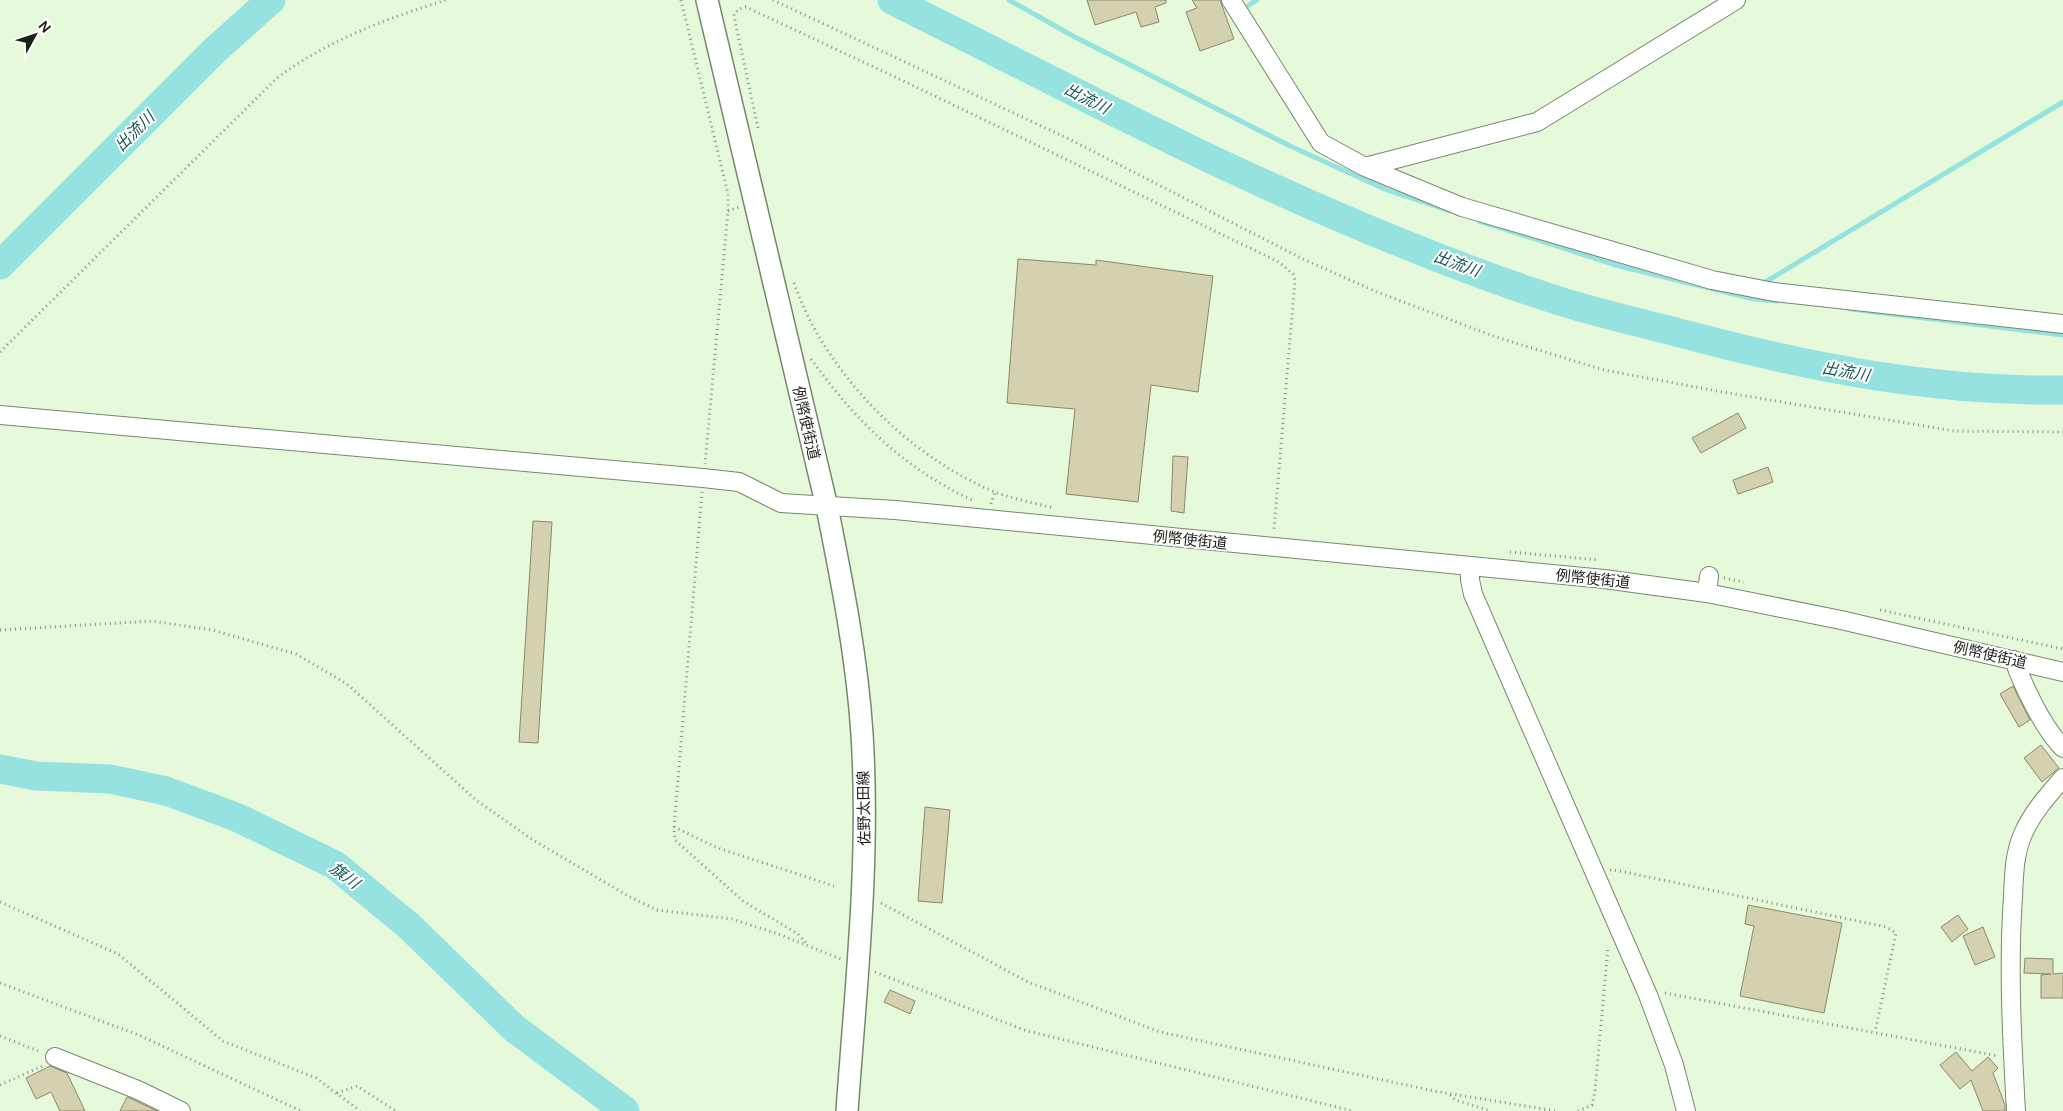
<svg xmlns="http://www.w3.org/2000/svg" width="2063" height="1111" font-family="'DM Sans','Noto Sans JP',sans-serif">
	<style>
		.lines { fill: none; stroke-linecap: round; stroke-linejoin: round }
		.stream { stroke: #96e2e1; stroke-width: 5 }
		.river { stroke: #96e2e1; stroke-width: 29 }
		.building { fill: #d3d1af; stroke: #8a8868 }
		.minor-casing { stroke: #76886c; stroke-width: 20 }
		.major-casing { stroke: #76886c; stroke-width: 24 }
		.path { stroke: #83917b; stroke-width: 3; stroke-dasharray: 1 4; stroke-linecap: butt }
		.minor { stroke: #fff; stroke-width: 18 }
		.major { stroke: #fff; stroke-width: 21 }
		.labels { text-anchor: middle; stroke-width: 4; stroke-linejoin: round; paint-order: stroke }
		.street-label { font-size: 15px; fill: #1b2216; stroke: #fff }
		.water-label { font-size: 16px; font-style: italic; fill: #135554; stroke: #fff }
	</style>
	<rect width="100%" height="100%" fill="#e6fadb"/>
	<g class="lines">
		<path class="stream" d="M 1009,0 L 1073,36 L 1290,146 L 1387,190 L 1450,211
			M 1249,5 L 1257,0
			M 1479,221 L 1619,266 L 1754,299 L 1777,301
			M 1762,284 L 2063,102
			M 1850,309 L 2063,335"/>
		<path class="river" d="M 892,0 C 1056,82 1219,169 1389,238 C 1445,261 1508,285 1566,303 C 1609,316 1654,326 1699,338 C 1818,369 1939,392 2063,390
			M 0,265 L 215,50 L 271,0
			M 0,769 L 36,776 L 110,779 L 166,791 L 236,817 L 335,865 L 409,926 L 515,1029 L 625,1111"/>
	</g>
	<path class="building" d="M 1087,0 L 1166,0 L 1166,3 L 1155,7 L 1159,22 L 1141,27 L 1136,12 L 1095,25 Z
		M 1192,0 L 1220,0 L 1234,39 L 1200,51 L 1186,12 L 1197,8 Z
		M 1018,259 L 1096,265 L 1096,260 L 1213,276 L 1198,392 L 1151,385 L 1138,502 L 1066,494 L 1075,409 L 1007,403 Z
		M 1738,413 L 1746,428 L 1701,453 L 1692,438 Z
		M 1173,456 L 1188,457 L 1184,513 L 1171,511 Z
		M 1768,467 L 1773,482 L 1738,494 L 1733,480 Z
		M 533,521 L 552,522 L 538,743 L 519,742 Z
		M 2013,686 L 2030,720 L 2019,727 L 2000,694 Z
		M 2041,745 L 2059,768 L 2042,782 L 2024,758 Z
		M 925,807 L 950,810 L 942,903 L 918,901 Z
		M 1748,905 L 1842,923 L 1824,1013 L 1740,996 L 1754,926 L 1745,924 Z
		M 1958,915 L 1968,929 L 1952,942 L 1941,927 Z
		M 1983,927 L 1995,957 L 1975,965 L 1963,936 Z
		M 2025,958 L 2053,959 L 2053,974 L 2063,973 L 2063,998 L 2041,998 L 2041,975 L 2051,974 L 2024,973 Z
		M 890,990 L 915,1001 L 910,1014 L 884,1002 Z
		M 1956,1052 L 1972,1071 L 1988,1057 L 1998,1068 L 1993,1073 L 2005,1105 L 2005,1111 L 1983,1111 L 1971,1080 L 1960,1089 L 1940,1065 Z
		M 50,1066 L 67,1073 L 85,1111 L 60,1111 L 51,1092 L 36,1099 L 26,1078 Z
		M 127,1097 L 134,1100 L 157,1111 L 120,1111 Z"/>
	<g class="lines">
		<defs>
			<path id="minor" d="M 1231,0 L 1321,143 L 1365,167 L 1462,207 L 1712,280 L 1774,292 L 2063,324
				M 1365,167 L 1537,122 L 1736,0
				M 0,415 L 703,478 L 739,482 L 781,503 L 895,510 L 1604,579 L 1707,593 L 1841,620 L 2063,672
				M 1470,567 L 1470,580 L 1473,594 L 1648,995 L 1674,1065 L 1686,1111
				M 1707,593 L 1709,576
				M 2014,660 C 2023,686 2044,729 2063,748
				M 55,1057 L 138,1090 L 181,1111
				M 2016,1111 C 2012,1040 2008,968 2013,897 C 2014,876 2014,854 2023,834 C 2032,813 2048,795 2063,778"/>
			<path id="major" d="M 707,0 L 827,507 C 842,582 857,657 862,734 C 870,860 856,985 847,1111"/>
		</defs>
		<use href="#minor" class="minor-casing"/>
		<use href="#major" class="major-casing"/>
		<path class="path" d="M 681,0 L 728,194 L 728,211 L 705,464
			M 773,0 L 1071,140 L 1303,259 L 1377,292 L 1496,337 L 1604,370 L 1717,391 L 1954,431 L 2063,432
			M 758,128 L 735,21 L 734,14 L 739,9 L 746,7 L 914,86 L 1279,262 L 1293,274 L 1295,280 L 1274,529
			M 728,211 L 739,207
			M 794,283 C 825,372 907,456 995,492 C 1013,499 1034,503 1054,508
			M 0,352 L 277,78 C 326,41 388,18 446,0
			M 811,359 C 856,421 902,467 972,500
			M 702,492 L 674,827 L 675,840 L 743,901 L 798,934 L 808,945
			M 991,504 L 995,492
			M 1510,552 L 1599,560
			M 1724,578 L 1744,582
			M 1880,610 L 2063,649
			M 0,630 L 152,621 L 212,630 L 296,654 L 347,684 L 476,800 L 533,840 L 630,897 L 657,910 L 732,919 L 781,935 L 841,959
			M 674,827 L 718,848 L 834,886
			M 1610,870 L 1620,871 L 1886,927 L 1896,933 L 1875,1032
			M 0,902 L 118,954 L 223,1041 L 316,1078 L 360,1111
			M 881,903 L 1028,982 L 1160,1032 L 1434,1091 L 1556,1111
			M 875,972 L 1024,1030 L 1353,1111
			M 0,983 L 141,1036 L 301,1111
			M 1665,993 L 1998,1056
			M 0,1036 L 41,1052
			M 0,1085 L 43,1066
			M 337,1093 L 357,1086 L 396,1111
			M 1450,1095 L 1455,1100 L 1491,1111
			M 1578,1111 L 1592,1105 L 1595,1091 L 1608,948"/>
		<use href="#minor" class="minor"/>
		<use href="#major" class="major"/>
	</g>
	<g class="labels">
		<g class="street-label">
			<text transform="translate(806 423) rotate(77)" y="5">例幣使街道</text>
			<text transform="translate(1190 540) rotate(6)" y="5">例幣使街道</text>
			<text transform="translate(1593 579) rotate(6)" y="5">例幣使街道</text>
			<text transform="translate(1990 655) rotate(13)" y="5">例幣使街道</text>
			<text transform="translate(864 808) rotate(-91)" y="5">佐野太田線</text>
		</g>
		<g class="water-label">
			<text transform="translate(1087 98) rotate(27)" y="6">出流川</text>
			<text transform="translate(134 131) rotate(-45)" y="6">出流川</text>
			<text transform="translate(1457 263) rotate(20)" y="6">出流川</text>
			<text transform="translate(1846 371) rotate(10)" y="6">出流川</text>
			<text transform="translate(345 875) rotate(37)" y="6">旗川</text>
		</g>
	</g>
	<g transform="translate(35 35) rotate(50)" stroke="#ffffff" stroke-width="4" paint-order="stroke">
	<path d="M0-4L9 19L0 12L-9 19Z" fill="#1b2216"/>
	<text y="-8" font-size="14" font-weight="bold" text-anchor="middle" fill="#1b2216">N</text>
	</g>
</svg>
